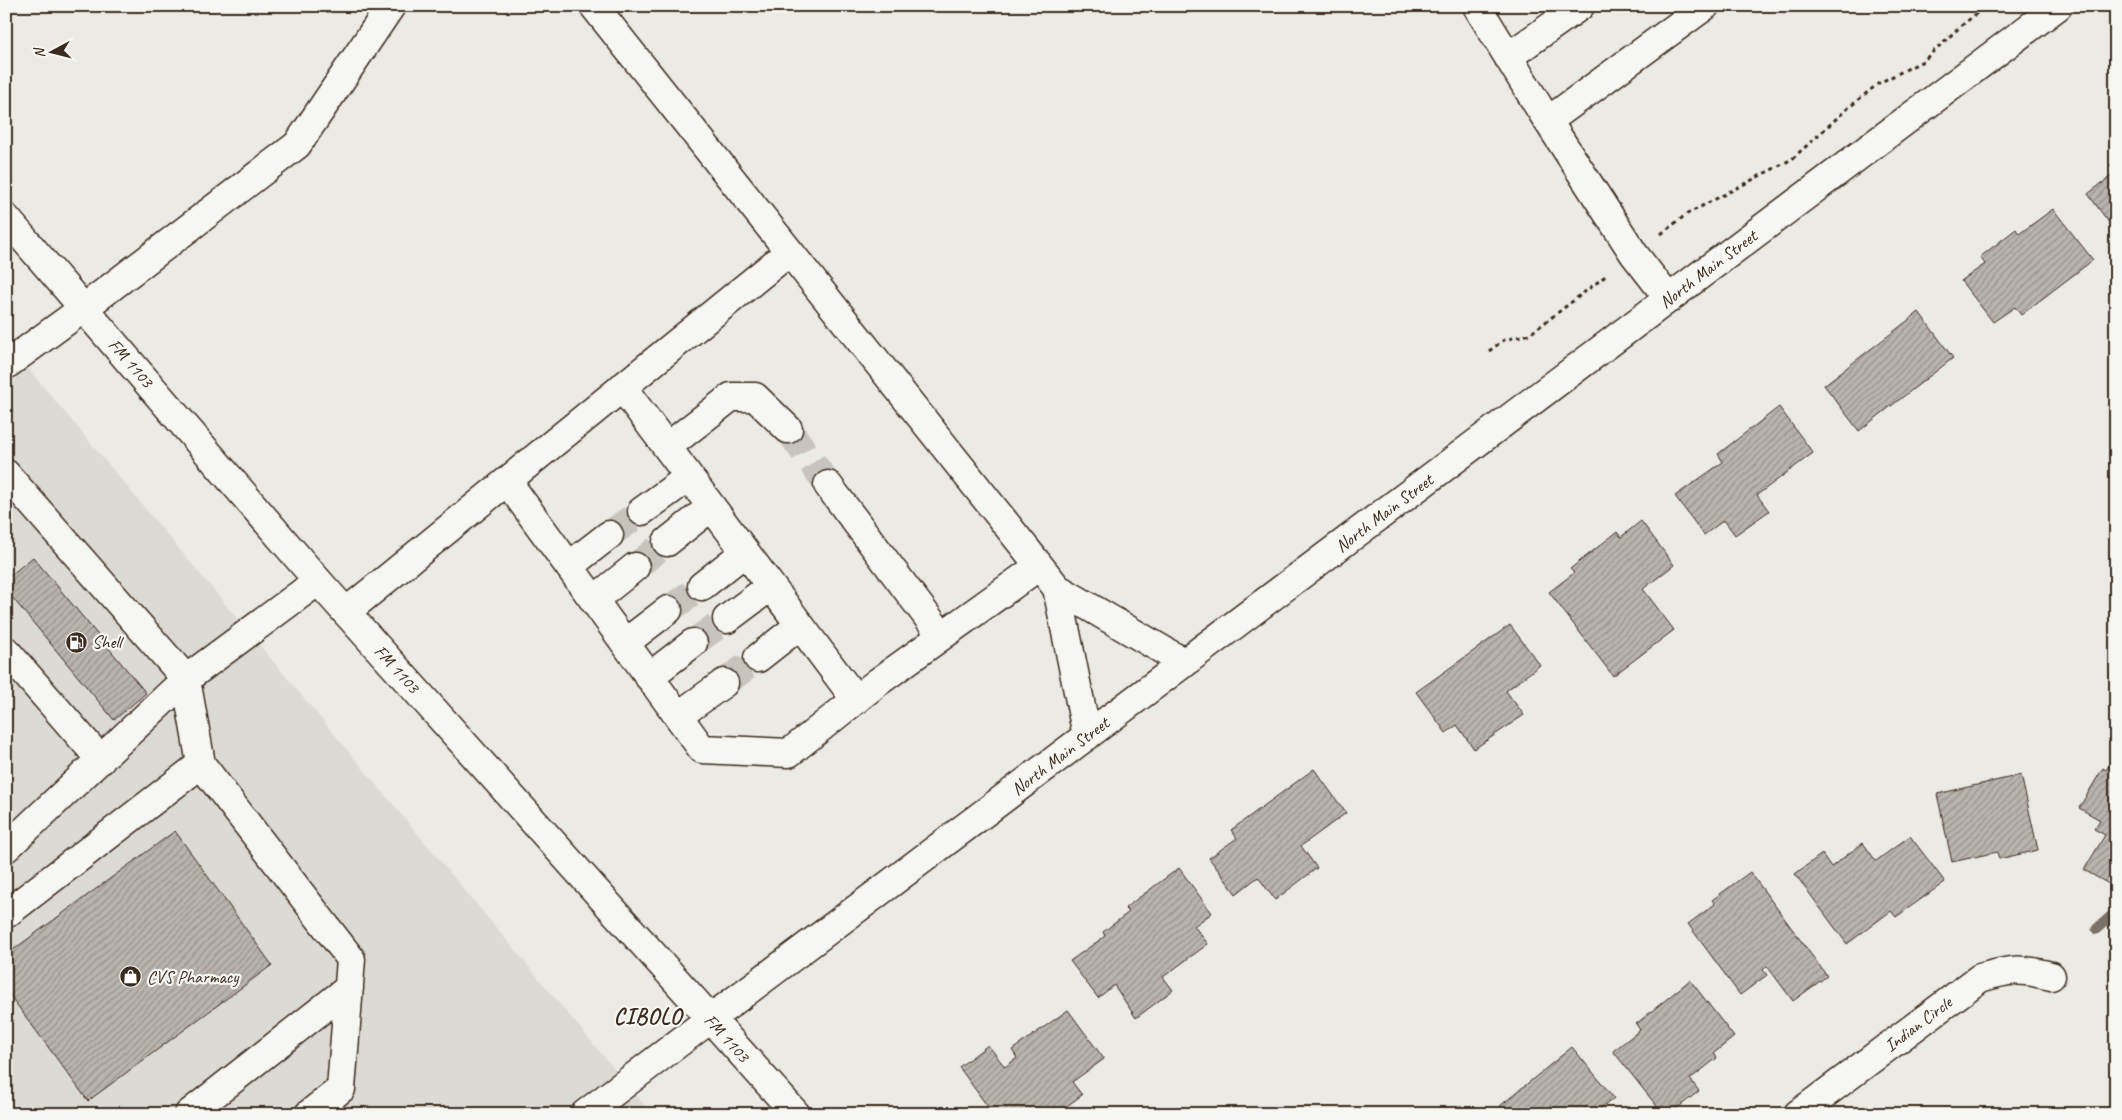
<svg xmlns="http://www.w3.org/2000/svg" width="2122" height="1120" font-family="Caveat,sans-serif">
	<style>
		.built { fill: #dcdad4 }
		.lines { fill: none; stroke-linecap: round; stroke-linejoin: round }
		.stream { stroke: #7c7167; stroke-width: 11 }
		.building { fill: url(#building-hatch); stroke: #3b2a1e }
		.minor-tunnel { stroke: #c8c4bd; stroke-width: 28; stroke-dasharray: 28 14; stroke-linecap: butt }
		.minor-casing { stroke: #3b2a1e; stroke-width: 31 }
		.major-casing { stroke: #3b2a1e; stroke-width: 31 }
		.path { stroke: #3b2a1e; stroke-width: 3; stroke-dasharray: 4 4; stroke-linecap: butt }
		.minor { stroke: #f6f6f2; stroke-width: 28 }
		.major { stroke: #f6f6f2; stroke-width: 28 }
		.labels { text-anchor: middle; stroke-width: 4.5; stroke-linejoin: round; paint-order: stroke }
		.street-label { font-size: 18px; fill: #3b2a1e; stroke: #f6f6f2 }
		.poi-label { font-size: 18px; fill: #3b2a1e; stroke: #f6f6f2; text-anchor: start }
		.district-label { font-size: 22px; font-weight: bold; letter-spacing: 1px; fill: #3b2a1e; stroke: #f6f6f2 }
	</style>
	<defs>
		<pattern id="building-hatch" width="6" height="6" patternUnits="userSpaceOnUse" patternTransform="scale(1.25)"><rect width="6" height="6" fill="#bab4ae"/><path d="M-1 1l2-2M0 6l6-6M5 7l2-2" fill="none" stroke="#98938d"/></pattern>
	</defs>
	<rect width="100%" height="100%" fill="#ebeae5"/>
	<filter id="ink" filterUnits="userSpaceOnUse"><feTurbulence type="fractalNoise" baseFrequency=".02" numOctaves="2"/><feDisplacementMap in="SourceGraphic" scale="10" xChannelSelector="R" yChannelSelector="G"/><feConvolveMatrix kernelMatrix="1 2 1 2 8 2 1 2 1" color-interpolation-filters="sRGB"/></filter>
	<g filter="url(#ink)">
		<path class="built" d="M 6,342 L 652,1114 L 6,1114 Z"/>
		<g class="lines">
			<path class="stream" d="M 2097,929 L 2116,912"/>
		</g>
		<path class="building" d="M 2116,161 L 2116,226 L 2113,228 L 2088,194 L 2115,173 L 2110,165 Z
			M 2053,209 L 2093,260 L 2021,315 L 2015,307 L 1993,322 L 1961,281 L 1985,264 L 1980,257 L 2016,229 L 2019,234 Z
			M 1919,312 L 1953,358 L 1859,431 L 1824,385 Z
			M 1779,407 L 1813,453 L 1757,495 L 1769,511 L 1735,535 L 1724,520 L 1704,535 L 1675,496 L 1723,462 L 1718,454 Z
			M 1641,521 L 1674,565 L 1643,589 L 1674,630 L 1613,676 L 1549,592 L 1574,573 L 1570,569 L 1617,532 L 1621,537 Z
			M 33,557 L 146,693 L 114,720 L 6,590 L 6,579 Z
			M 1510,625 L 1540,665 L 1506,691 L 1524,715 L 1474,749 L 1457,725 L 1446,733 L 1416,692 Z
			M 2116,755 L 2116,888 L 2084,870 L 2105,835 L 2094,829 L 2100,820 L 2079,808 L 2103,768 L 2106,770 Z
			M 1314,769 L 1346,813 L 1301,846 L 1317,868 L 1275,900 L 1258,877 L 1236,894 L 1209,858 L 1237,838 L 1231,830 Z
			M 2021,775 L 2038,850 L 1999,859 L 1997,852 L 1952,862 L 1937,794 Z
			M 175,831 L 272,965 L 88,1101 L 6,990 L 6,955 Z
			M 1910,836 L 1945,882 L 1896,917 L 1891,911 L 1847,944 L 1795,874 L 1822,854 L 1831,867 L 1863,843 L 1876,861 Z
			M 1179,868 L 1212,913 L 1194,926 L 1208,944 L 1163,977 L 1173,990 L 1136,1018 L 1114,985 L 1098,998 L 1070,961 L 1105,936 L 1103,932 L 1129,912 L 1125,908 Z
			M 1750,872 L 1827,976 L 1793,1001 L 1767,966 L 1763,970 L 1767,975 L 1740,995 L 1688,924 L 1715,904 L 1712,900 Z
			M 1690,980 L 1734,1037 L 1714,1053 L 1717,1058 L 1690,1079 L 1699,1091 L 1670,1114 L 1663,1114 L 1613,1051 L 1640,1030 L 1636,1024 Z
			M 1068,1010 L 1104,1059 L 1072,1082 L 1082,1095 L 1056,1114 L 993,1114 L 959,1067 L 988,1045 L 1005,1067 L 1017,1058 L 1012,1050 Z
			M 1572,1047 L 1614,1098 L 1594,1114 L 1507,1114 L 1500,1106 Z"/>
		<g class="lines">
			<path class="minor-tunnel" d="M 788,429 L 828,485
				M 609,535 L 642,511
				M 635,567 L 667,542
				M 668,610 L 702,586
				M 693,643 L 727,619
				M 724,683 L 758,658"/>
			<defs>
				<path id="minor" d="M 594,6 L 1057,588
					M 1477,6 L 1542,112 L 1634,254 L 1669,299
					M 1508,57 L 1580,6
					M 1548,121 L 1705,6
					M 6,365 L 84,308 L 297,145 L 391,6
					M 622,387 L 856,700
					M 667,447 L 731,397 L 755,397 L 788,429
					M 6,474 L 186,679 L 318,581
					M 507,481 L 789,252
					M 828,485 L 942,636
					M 642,511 L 689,477
					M 667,542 L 711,507
					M 569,566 L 609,535
					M 702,586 L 745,552
					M 594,600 L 635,567
					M 346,612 L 507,481 L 702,749 L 789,753 L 878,682 L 1039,566
					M 727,619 L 771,586
					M 625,643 L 668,610
					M 6,651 L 101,760
					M 758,658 L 800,625
					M 649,677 L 693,643
					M 186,679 L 201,764 L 351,959 L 341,1089 L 309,1114
					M 678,716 L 724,683
					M 1087,736 L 1057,588 L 1185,663
					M 6,848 L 186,679
					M 6,914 L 201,764
					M 710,1019 L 2058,6
					M 189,1114 L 349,988
					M 1798,1114 L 1980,978 C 2010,969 2020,968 2051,976"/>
				<path id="major" d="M 6,218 L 318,581 L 796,1114
					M 585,1114 L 710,1019"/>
			</defs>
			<use href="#minor" class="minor-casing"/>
			<use href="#major" class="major-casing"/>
			<path class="path" d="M 1661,234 L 1687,214 L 1792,159 L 1847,109 L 1879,83 L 1923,61 L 1961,26 L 1986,6
				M 1489,351 L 1504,340 L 1530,334 L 1608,274"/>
			<use href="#minor" class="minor"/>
			<use href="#major" class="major"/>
		</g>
	</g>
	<defs>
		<symbol id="fuel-disc" viewBox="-11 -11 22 22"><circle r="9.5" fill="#3b2a1e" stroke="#f6f6f2"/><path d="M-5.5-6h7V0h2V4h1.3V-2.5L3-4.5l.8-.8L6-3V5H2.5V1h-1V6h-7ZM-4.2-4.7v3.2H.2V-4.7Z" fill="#fff"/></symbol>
		<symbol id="shop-disc" viewBox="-11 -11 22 22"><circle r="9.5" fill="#3b2a1e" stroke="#f6f6f2"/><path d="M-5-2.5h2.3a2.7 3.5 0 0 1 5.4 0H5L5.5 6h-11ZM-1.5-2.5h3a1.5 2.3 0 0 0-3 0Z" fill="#fff"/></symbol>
	</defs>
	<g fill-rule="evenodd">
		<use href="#fuel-disc" x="64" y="630" width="25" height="25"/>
		<use href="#shop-disc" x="118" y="964" width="25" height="25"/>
	</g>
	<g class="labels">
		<g class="street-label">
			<text transform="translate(1708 269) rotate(-37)" y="6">North Main Street</text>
			<text transform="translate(131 363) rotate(49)" y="6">FM 1103</text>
			<text transform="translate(1384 513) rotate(-37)" y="6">North Main Street</text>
			<text transform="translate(397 669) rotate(48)" y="6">FM 1103</text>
			<text transform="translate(1060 756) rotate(-37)" y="6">North Main Street</text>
			<text transform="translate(1918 1024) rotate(-37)" y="6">Indian Circle</text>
			<text transform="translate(727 1038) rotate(48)" y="6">FM 1103</text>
		</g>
		<g class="poi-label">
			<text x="92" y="648">Shell</text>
			<text x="147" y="983">CVS Pharmacy</text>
		</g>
		<g class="district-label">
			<text x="648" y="1024">CIBOLO</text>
		</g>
	</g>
	<rect width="2122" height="1120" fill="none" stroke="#f6f6f2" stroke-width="25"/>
	<rect x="12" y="12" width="2097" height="1095" fill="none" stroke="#3b2a1e" stroke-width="2" filter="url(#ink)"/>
	<g transform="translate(52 52) rotate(263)" stroke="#f6f6f2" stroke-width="4" paint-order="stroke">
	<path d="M0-4L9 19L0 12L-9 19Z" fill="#3b2a1e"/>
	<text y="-8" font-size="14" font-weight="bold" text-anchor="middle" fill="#3b2a1e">N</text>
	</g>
</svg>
